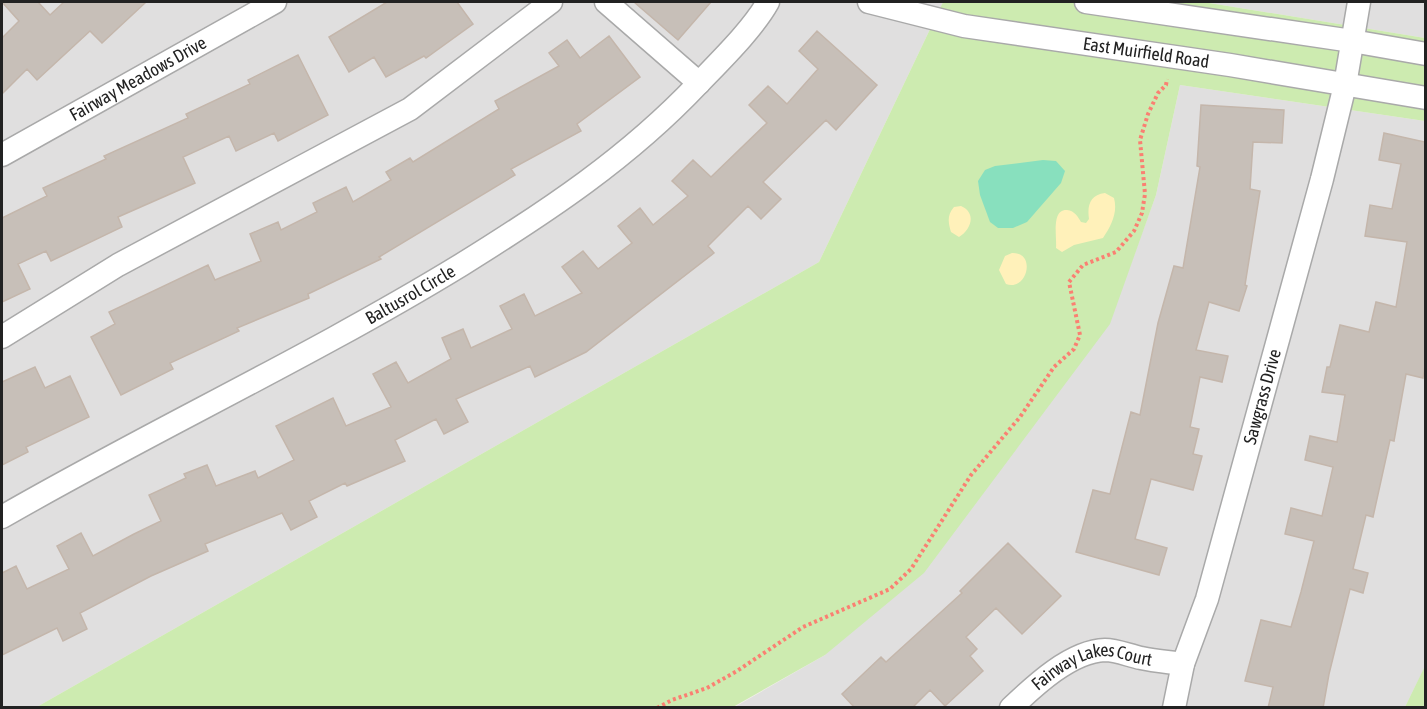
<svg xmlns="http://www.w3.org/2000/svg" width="1427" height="709" font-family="'Asap Condensed',sans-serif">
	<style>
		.residential { fill: #e0dfdf }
		.grass { fill: #cdebb0 }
		.sand { fill: #fff1ba }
		.pitch { fill: #88e0be }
		.building { fill: #c7bfb8; stroke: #c4b6ab; stroke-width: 1.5 }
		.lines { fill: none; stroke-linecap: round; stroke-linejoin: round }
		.minor-casing { stroke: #a9a9a9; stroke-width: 25 }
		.path { stroke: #fa8072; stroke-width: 4; stroke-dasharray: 3 3; stroke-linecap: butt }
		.minor { stroke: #fff; stroke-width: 22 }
		.labels { text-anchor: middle; stroke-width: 4.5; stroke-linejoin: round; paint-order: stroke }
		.street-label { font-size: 18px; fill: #222; stroke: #fff }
	</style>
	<rect width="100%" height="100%" fill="#f2efe9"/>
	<path class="residential" d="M 2,2 L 943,2 L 819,262 L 35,708 L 2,707 Z
		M 1203,2 L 1425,2 L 1425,38 Z
		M 1180,85 L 1425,121 L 1426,665 L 1405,707 L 733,708 L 825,655 L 1109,324 L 1156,195 Z"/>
	<path class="grass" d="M 943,2 L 1203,2 L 1425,38 L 1425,121 L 1180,85 L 1156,195 L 1110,324 L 924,573 L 825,655 L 733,707 L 35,708 L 819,262 Z
		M 1425,666 L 1425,707 L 1405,707 Z"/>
	<path class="sand" d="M 1105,193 L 1114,198 C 1118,213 1111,226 1103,238 L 1074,245 L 1062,252 L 1056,248 C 1057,237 1051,209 1067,210 C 1075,211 1078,217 1081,222 L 1086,223 L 1089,219 C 1087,205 1090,195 1105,193 Z
		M 961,206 C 977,213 971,230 959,237 L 951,232 C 948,222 947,215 954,207 Z
		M 1012,253 C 1037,252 1027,292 1006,284 L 999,270 L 1005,256 Z"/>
	<path class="pitch" d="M 1043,160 L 1056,161 L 1065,171 L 1061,183 L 1027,222 L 1013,228 L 998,228 L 990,222 L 980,195 L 978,181 L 985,170 L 995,166 Z"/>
	<path class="building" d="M 2,2 L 38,2 L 50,15 L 64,2 L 146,2 L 102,43 L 90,31 L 37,80 L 27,69 L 2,94 L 2,38 L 19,21 Z
		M 387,2 L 457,2 L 473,24 L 426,58 L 424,56 L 386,77 L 374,57 L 349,72 L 329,37 Z
		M 634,2 L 711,2 L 678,40 Z
		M 817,31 L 877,85 L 836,130 L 826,120 L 763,182 L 781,199 L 761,219 L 748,206 L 708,246 L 714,253 L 586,352 L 535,377 L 530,366 L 456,399 L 468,422 L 444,434 L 436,419 L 395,440 L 405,461 L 347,486 L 345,483 L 309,501 L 317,517 L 291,530 L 282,513 L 205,544 L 208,551 L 151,576 L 80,613 L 87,629 L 63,641 L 57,628 L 2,655 L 2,573 L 16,566 L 27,589 L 69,569 L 57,546 L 81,533 L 93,556 L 134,534 L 161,521 L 149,495 L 186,478 L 184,474 L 207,465 L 216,486 L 255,471 L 258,478 L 294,460 L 276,426 L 333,398 L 346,426 L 391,407 L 373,374 L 396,362 L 408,383 L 451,359 L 442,338 L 463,329 L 471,348 L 512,329 L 500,306 L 524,294 L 535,316 L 582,293 L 562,267 L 583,251 L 598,269 L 632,243 L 618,226 L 640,208 L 653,225 L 688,196 L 672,181 L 693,160 L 711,177 L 767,123 L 749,105 L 768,86 L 787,104 L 818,69 L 799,51 Z
		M 609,36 L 640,77 L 577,124 L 581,131 L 511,169 L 515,175 L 379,257 L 381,259 L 308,294 L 309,298 L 237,328 L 239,331 L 170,363 L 173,369 L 121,395 L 91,337 L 115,324 L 109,312 L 208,265 L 215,280 L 261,261 L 250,234 L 278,222 L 281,230 L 317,212 L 313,203 L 346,187 L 353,202 L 391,180 L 386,172 L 410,158 L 413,162 L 499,109 L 495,101 L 559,66 L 549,53 L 567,40 L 580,58 Z
		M 298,55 L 328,115 L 278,141 L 274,133 L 236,151 L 229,136 L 183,157 L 195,183 L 118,217 L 122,227 L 51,261 L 46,251 L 18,264 L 30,289 L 2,302 L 2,218 L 47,196 L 43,188 L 106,159 L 104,156 L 188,118 L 186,114 L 250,84 L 248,80 Z
		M 1201,105 L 1284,110 L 1282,143 L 1253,142 L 1250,189 L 1260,191 L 1245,285 L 1247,286 L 1239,311 L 1209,302 L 1196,350 L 1228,356 L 1222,382 L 1200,377 L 1190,427 L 1199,429 L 1193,454 L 1202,456 L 1193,490 L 1151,479 L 1135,539 L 1167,548 L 1159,575 L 1076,552 L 1093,490 L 1110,494 L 1131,412 L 1140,415 L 1158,323 L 1174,266 L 1183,268 L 1200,167 L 1197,166 Z
		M 1384,133 L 1425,142 L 1425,366 L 1423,378 L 1406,374 L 1394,441 L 1390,440 L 1373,517 L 1366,515 L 1353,569 L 1368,573 L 1363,593 L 1350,589 L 1329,674 L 1323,708 L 1268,708 L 1273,687 L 1245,681 L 1261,620 L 1291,627 L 1301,592 L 1314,541 L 1285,534 L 1291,508 L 1322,516 L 1333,467 L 1305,460 L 1310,436 L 1337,442 L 1345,395 L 1322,392 L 1327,367 L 1330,367 L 1340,325 L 1369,332 L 1376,302 L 1396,307 L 1407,242 L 1365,236 L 1370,205 L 1392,209 L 1401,164 L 1379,160 Z
		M 35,367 L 45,388 L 70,376 L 89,417 L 26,447 L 28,452 L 2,465 L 2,382 Z
		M 1008,543 L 1061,596 L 1022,634 L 996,608 L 966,637 L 977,649 L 970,656 L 983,671 L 945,706 L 930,690 L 912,708 L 855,708 L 842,694 L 881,657 L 886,662 L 962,593 L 960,591 Z"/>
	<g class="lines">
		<defs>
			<g id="minor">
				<path d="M 606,2 L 699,83"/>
				<path id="s1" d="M 869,2 L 964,26 L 1230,65 L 1426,98"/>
				<path d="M 1086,2 L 1352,41 L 1426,54"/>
				<path id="s2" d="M 2,155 L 275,2"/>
				<path d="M 2,337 L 118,265 L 410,109 L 551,2"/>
				<path id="s3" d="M 2,517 C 153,430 312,356 461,265 C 548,211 628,158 698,84 C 720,61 753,29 768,2"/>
				<path id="s4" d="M 1011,708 C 1034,686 1071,651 1105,650 C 1117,650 1130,656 1141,658 C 1155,661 1169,662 1183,664"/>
				<path id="s5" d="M 1174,708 L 1183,664 L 1207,599 L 1322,179 L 1345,85 L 1359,2"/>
			</g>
		</defs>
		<use href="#minor" class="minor-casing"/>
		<path class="path" d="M 657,708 L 672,700 L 707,688 L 737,671 L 803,627 L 890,589 L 911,569 L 971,475 L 1020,417 L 1054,367 L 1074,349 L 1080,335 L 1069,282 L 1083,265 L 1116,252 L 1134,231 L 1142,213 L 1145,194 L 1140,140 L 1148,114 L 1158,93 L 1166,85 L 1167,79"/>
		<use href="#minor" class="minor"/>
	</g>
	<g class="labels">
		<g class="street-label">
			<text dy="6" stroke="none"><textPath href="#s1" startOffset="282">East Muirfield Road</textPath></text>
			<text dy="6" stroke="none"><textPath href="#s2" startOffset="156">Fairway Meadows Drive</textPath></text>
			<text dy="6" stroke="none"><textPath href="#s3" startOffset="465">Baltusrol Circle</textPath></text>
			<text dy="6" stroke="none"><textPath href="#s5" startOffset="324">Sawgrass Drive</textPath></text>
			<text dy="6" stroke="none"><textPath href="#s4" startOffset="96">Fairway Lakes Court</textPath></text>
		</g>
	</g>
	<rect width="1427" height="709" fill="none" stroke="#222222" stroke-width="6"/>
</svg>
